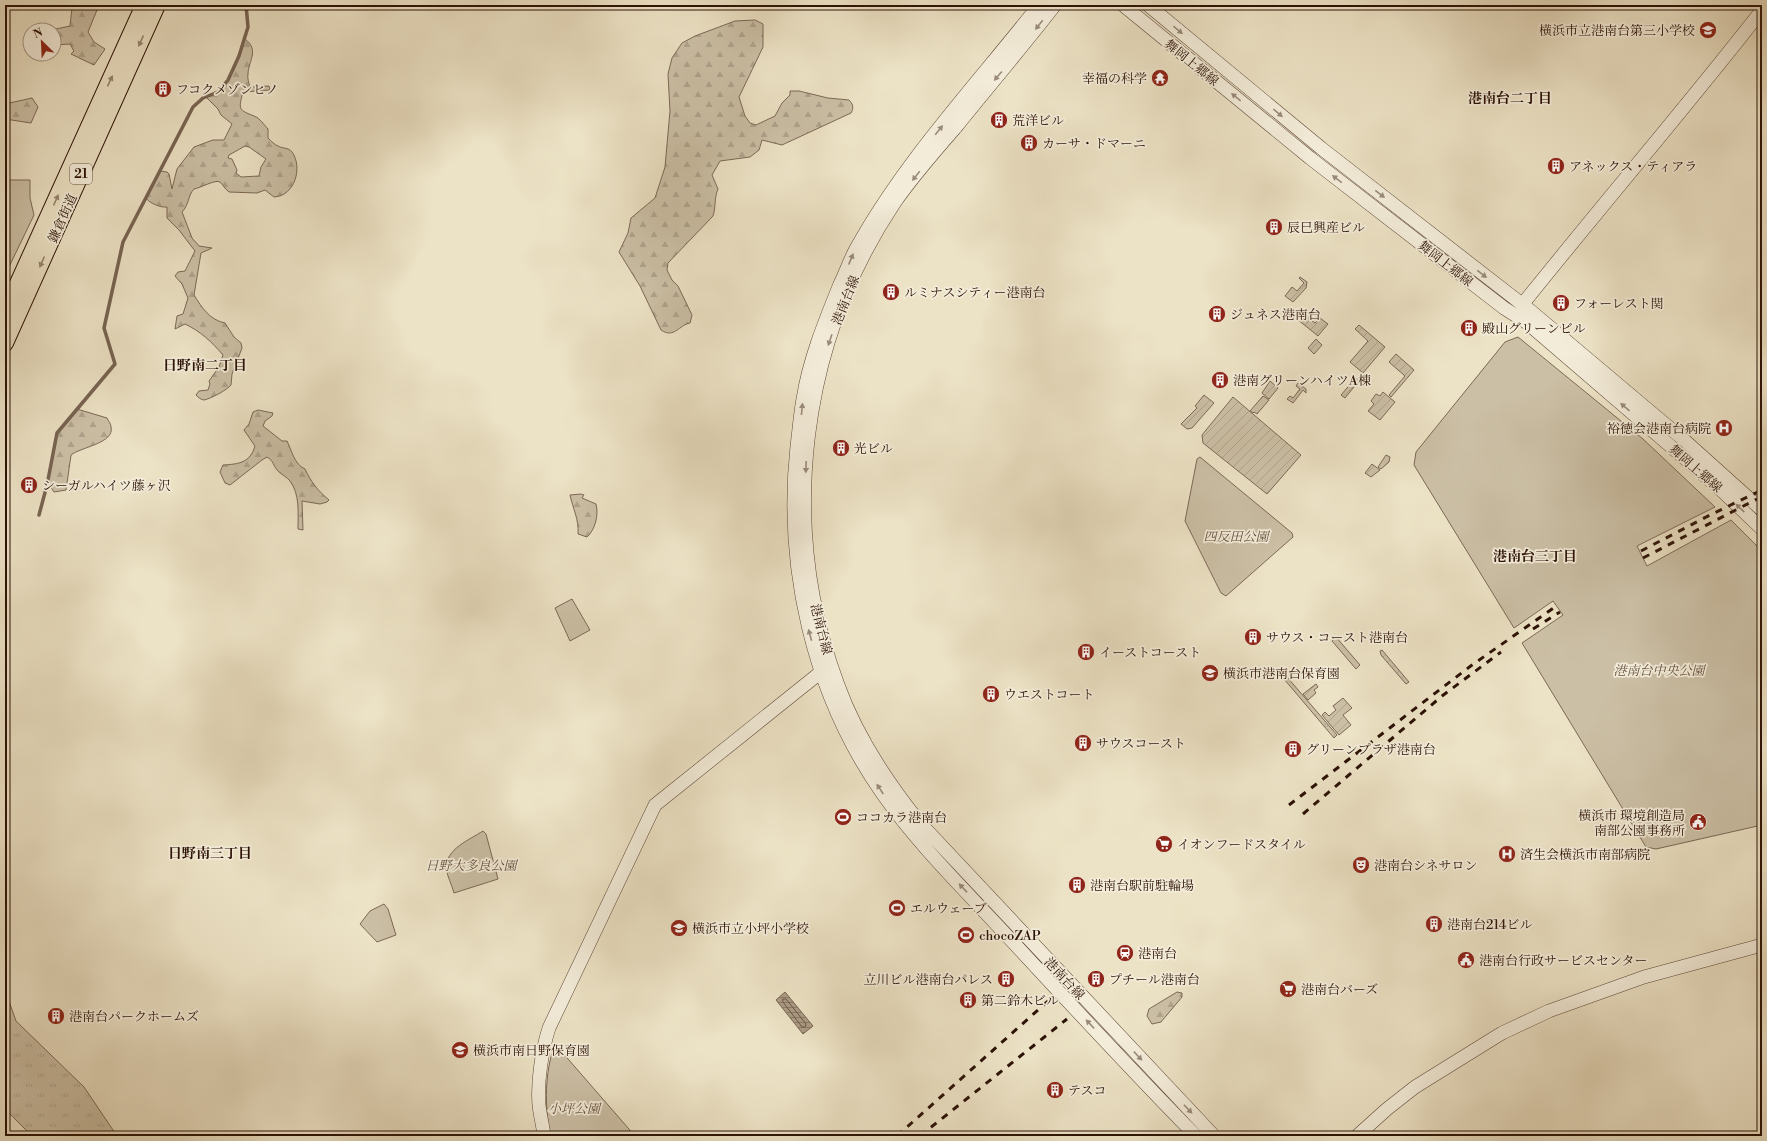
<svg xmlns="http://www.w3.org/2000/svg" width="1767" height="1141" font-family="'Libre Bodoni','Noto Serif JP',serif">
	<style>
		.grass { fill: url(#grass-tufts); stroke: #7c6856 }
		.forest { fill: url(#forest-firs); stroke: #7c6856; fill-rule: evenodd }
		.park { fill: #cbbfa5; stroke: #7c6856 }
		.garden { fill: url(#garden-furrows); stroke: #7c6856 }
		.water { fill: url(#water-rules); stroke: #786452 }
		.lines { fill: none; stroke-linecap: round; stroke-linejoin: round }
		.shore { stroke: #6c5645; stroke-width: 1 }
		.stream { stroke: #786452; stroke-width: 3.5 }
		.minor-casing { stroke: #5c4636; stroke-width: 14 }
		.major-casing { stroke: #2c1206; stroke-width: 18 }
		.minor { stroke: #f3ecd9; stroke-width: 13 }
		.major { stroke: #ece2c5; stroke-width: 16 }
		.rail { stroke: #2c1206; stroke-width: 3; stroke-dasharray: 7 7; stroke-linecap: butt }
		.oneway { fill: #998a7a }
		.oneway2 { fill: #96846f }
		.labels { text-anchor: middle; stroke-width: 3.5; stroke-linejoin: round; paint-order: stroke }
		.shield { fill: #f3ecd9; stroke: #685345; stroke-width: 1 }
		.shield-label { font-size: 12px; font-weight: bold; fill: #2c1206 }
		.poi-label { font-size: 13px; fill: #2c1206; stroke: #f3ecd9; text-anchor: start }
		.street-label { font-size: 13px; fill: #2c1206; stroke: #f3ecd9 }
		.park-label { font-size: 13px; font-style: italic; fill: #644f3e; stroke: #f3ecd9 }
		.neighbourhood-label { font-size: 14px; font-weight: bold; fill: #2c1206; stroke: #f3ecd9 }
	</style>
	<defs>
		<pattern id="grass-tufts" width="24" height="20" patternUnits="userSpaceOnUse"><rect width="24" height="20" fill="#cbbfa5"/><path d="M3 7l-1-3M5 7V3M7 7l1-3M15 17l-1-3M17 17v-4M19 17l1-3" fill="none" stroke="#aea38d"/></pattern>
		<pattern id="forest-firs" width="22" height="20" patternUnits="userSpaceOnUse"><rect width="22" height="20" fill="#cbbfa5"/><path d="M5 1l3.5 6h-7zM16 11l3.5 6h-7z" fill="#aea38d"/></pattern>
		<pattern id="garden-furrows" width="10" height="10" patternUnits="userSpaceOnUse"><rect width="10" height="10" fill="#cbbfa5"/><path d="M-1 1l2-2M0 10L10 0M9 11l2-2" fill="none" stroke="#aea38d"/></pattern>
		<pattern id="water-rules" width="6" height="5" patternUnits="userSpaceOnUse"><rect width="6" height="5" fill="#ab9b84"/><path d="M0 2.5h6" fill="none" stroke="#8b7d6a"/></pattern>
	</defs>
	<rect width="100%" height="100%" fill="#ece2c5"/>
	<filter id="stains"><feTurbulence type="fractalNoise" baseFrequency=".005" numOctaves="4"/><feColorMatrix values="0 0 0 0 .2 0 0 0 0 .09 0 0 0 0 .02 0 0 0 .5 -.17"/></filter>
	<radialGradient id="worn" r=".72"><stop offset=".6" stop-color="#630" stop-opacity="0"/><stop offset="1" stop-color="#630" stop-opacity=".3"/></radialGradient>
	<path class="grass" d="M 1336,637 L 1360,665 L 1356,669 L 1332,641 Z
		M 1287,677 L 1337,735 L 1334,738 L 1284,679 Z
		M 5,990 L 16,1021 L 84,1087 L 117,1136 L 32,1136 L 5,1109 Z"/>
	<path class="forest" d="M 69,5 L 99,5 L 88,32 L 94,42 L 105,49 L 94,65 L 71,54 L 74,51 L 70,44 L 54,45 L 54,30 L 51,30 L 70,26 L 72,8 Z
		M 755,20 L 763,24 L 763,47 L 739,97 L 745,116 L 750,123 L 756,125 L 775,116 L 782,103 L 790,95 L 790,91 L 799,91 L 828,98 L 849,100 C 853,104 854,108 851,113 L 782,145 L 762,140 L 759,150 L 750,157 L 720,161 L 712,175 L 718,189 C 714,198 716,207 713,216 L 668,263 L 667,270 L 672,280 L 678,286 L 692,315 L 690,323 C 679,325 674,339 661,330 L 640,286 L 619,252 L 628,233 L 631,218 L 655,198 L 665,167 L 670,111 L 668,74 L 672,58 L 682,43 L 695,36 L 735,21 Z
		M 245,39 C 260,50 248,62 248,74 C 247,78 249,83 250,87 L 269,86 L 270,90 L 243,92 C 238,110 239,110 254,116 C 260,118 264,125 268,129 L 268,138 C 271,141 275,145 278,146 C 283,149 288,147 292,152 C 303,167 295,196 274,197 L 265,190 L 257,193 L 229,192 C 225,189 223,185 220,182 C 216,179 200,188 194,189 C 188,195 189,205 182,212 L 192,238 L 199,246 L 212,248 L 201,253 L 194,295 C 202,308 210,320 225,323 L 234,337 L 241,343 L 242,348 L 232,374 L 231,385 C 227,390 210,399 204,400 C 201,400 198,397 196,395 L 199,391 L 208,390 L 210,384 L 209,381 L 219,367 L 223,355 C 212,342 200,331 185,324 L 175,329 L 177,316 L 183,314 L 188,298 L 182,284 L 175,276 L 178,272 L 185,271 L 195,251 L 179,230 L 167,218 L 167,207 C 161,208 149,203 146,198 L 160,171 L 167,172 L 169,174 L 172,189 L 177,169 L 194,147 L 213,140 L 224,140 L 232,124 L 221,115 L 218,109 L 206,97 L 218,92 L 228,80 ZM 245,146 L 249,147 L 266,159 L 261,167 L 259,176 L 241,177 L 236,173 L 237,170 L 232,159 L 228,158 L 229,155 Z
		M 32,98 L 38,107 L 31,123 L 5,119 L 5,104 Z
		M 77,409 L 107,418 C 108,421 111,423 111,427 C 115,443 81,447 71,455 L 66,490 L 54,492 L 50,486 L 47,485 L 57,433 Z
		M 258,410 L 273,413 L 272,416 L 265,421 L 263,426 L 282,441 L 287,441 C 292,451 294,464 305,469 C 311,482 318,491 329,500 L 327,502 L 320,504 L 302,501 L 303,530 L 298,529 C 298,513 300,494 290,481 C 287,477 282,475 278,471 C 273,466 274,461 267,457 L 262,460 L 230,485 L 225,483 L 220,472 L 223,465 C 239,464 250,463 255,446 L 244,430 L 249,424 L 253,412 Z
		M 581,494 L 584,495 L 582,498 L 596,504 C 599,515 595,530 587,537 L 578,534 C 579,519 573,509 570,495 Z
		M 1177,992 L 1182,993 L 1182,997 L 1161,1022 L 1152,1024 L 1147,1016 L 1149,1009 Z"/>
	<path class="park" d="M 5,180 L 30,180 L 30,198 L 34,215 L 8,269 L 5,268 Z
		M 1518,337 L 1643,439 L 1715,507 L 1637,546 L 1647,566 L 1731,520 L 1762,551 L 1762,825 L 1656,849 L 1646,847 L 1522,643 L 1563,615 L 1553,601 L 1514,628 L 1414,465 L 1416,452 L 1505,342 Z
		M 1200,457 L 1292,533 L 1293,537 L 1226,596 L 1221,593 L 1185,521 L 1197,459 Z
		M 572,599 L 590,630 L 570,641 L 555,608 Z
		M 483,831 L 486,834 L 498,879 L 454,893 C 452,885 447,876 446,868 C 446,849 469,840 483,831 Z
		M 384,904 L 388,909 L 396,935 L 377,942 L 360,924 L 370,911 Z
		M 555,1044 L 635,1136 L 550,1136 C 545,1105 544,1074 555,1044 Z"/>
	<path class="garden" d="M 1300,277 L 1307,282 L 1306,288 L 1293,302 L 1285,296 L 1292,287 L 1297,291 L 1304,283 L 1299,278 Z
		M 1302,313 L 1315,323 L 1320,318 L 1328,324 L 1318,336 L 1297,319 Z
		M 1359,325 L 1385,347 L 1363,373 L 1350,362 L 1368,341 L 1355,329 Z
		M 1316,339 L 1322,345 L 1314,354 L 1308,348 Z
		M 1396,354 L 1414,370 L 1391,397 L 1389,395 L 1405,376 L 1389,362 Z
		M 1361,374 L 1363,376 L 1345,398 L 1341,395 L 1353,381 L 1354,382 Z
		M 1270,381 L 1278,388 L 1269,399 L 1262,393 Z
		M 1298,383 L 1306,389 L 1306,393 L 1303,390 L 1293,403 L 1287,399 L 1290,396 L 1293,398 L 1300,389 L 1296,386 Z
		M 1383,392 L 1395,402 L 1380,420 L 1368,411 L 1374,404 L 1371,401 L 1376,394 L 1380,396 Z
		M 1204,395 L 1214,403 L 1192,428 L 1187,429 L 1181,424 L 1197,408 L 1195,406 Z
		M 1263,396 L 1269,400 L 1257,414 L 1254,412 L 1253,413 L 1250,411 Z
		M 1233,397 L 1301,455 L 1267,494 L 1203,443 L 1202,435 Z
		M 1386,455 L 1390,457 L 1389,462 L 1381,469 L 1378,467 Z
		M 1372,464 L 1380,470 L 1371,477 L 1365,473 Z
		M 1382,650 L 1409,682 L 1406,684 L 1381,655 L 1380,651 Z
		M 1316,684 L 1318,687 L 1314,690 L 1316,693 L 1308,700 L 1303,694 Z
		M 1343,698 L 1352,708 L 1343,715 L 1351,725 L 1339,735 L 1322,715 L 1325,712 L 1329,716 L 1336,710 L 1333,706 Z"/>
	<path class="water" d="M 785,992 L 813,1026 L 803,1034 L 776,1000 Z"/>
	<g class="lines">
		<path class="shore" d="M 783,999 L 786,999 L 806,1024 L 805,1027 L 802,1027 L 783,1002 Z"/>
		<path class="stream" d="M 39,515 L 47,485 L 57,433 L 115,364 L 104,328 L 123,242 L 193,107 L 203,98 L 218,92 L 228,80 L 239,56 L 248,27 L 246,5"/>
		<defs>
			<path id="minor" d="M 1039,5 C 977,84 906,159 857,247 C 850,259 846,272 840,284 C 825,321 809,360 803,399 C 800,415 799,431 797,446 C 784,566 812,693 882,793 C 919,846 967,892 1011,940 C 1072,1006 1133,1072 1196,1136
				M 1055,5 C 1023,46 989,86 956,127 C 935,151 913,176 895,202 C 800,344 778,525 838,685 C 856,735 887,782 920,823 L 1214,1136
				M 1123,5 L 1310,158 L 1504,308 L 1526,322 L 1718,487 L 1762,529
				M 1148,5 L 1321,148 L 1532,312 L 1684,440 L 1762,510
				M 1522,305 C 1601,206 1684,110 1762,10
				M 544,1136 C 543,1126 540,1115 539,1105 C 537,1082 542,1050 549,1028 L 655,805 L 821,672
				M 1357,1136 L 1387,1109 L 1415,1087 L 1502,1033 L 1549,1011 L 1644,977 L 1762,945"/>
			<path id="major" d="M 5,312 L 144,5
				M 5,343 L 157,5"/>
		</defs>
		<use href="#minor" class="minor-casing"/>
		<use href="#major" class="major-casing"/>
		<use href="#minor" class="minor"/>
		<use href="#major" class="major"/>
		<path class="rail" d="M 1641,551 L 1710,515 L 1762,490
			M 1643,558 L 1757,499
			M 1533,629 L 1560,612
			M 1289,805 L 1472,665 L 1555,607
			M 1303,814 L 1442,696 L 1501,652
			M 897,1136 L 1048,1001
			M 920,1136 L 1067,1019"/>
	</g>
	<defs><path id="oneway-solid" d="M-6-.8H1V-3.2L6.5 0L1 3.2V.8H-6Z"/></defs>
	<g class="oneway">
		<use href="#oneway-solid" transform="translate(1039 25) rotate(128)"/>
		<use href="#oneway-solid" transform="translate(1178 30) rotate(40)"/>
		<use href="#oneway-solid" transform="translate(998 76) rotate(130)"/>
		<use href="#oneway-solid" transform="translate(1236 97) rotate(-141)"/>
		<use href="#oneway-solid" transform="translate(1278 113) rotate(40)"/>
		<use href="#oneway-solid" transform="translate(939 130) rotate(-51)"/>
		<use href="#oneway-solid" transform="translate(916 176) rotate(128)"/>
		<use href="#oneway-solid" transform="translate(1337 179) rotate(-142)"/>
		<use href="#oneway-solid" transform="translate(1380 194) rotate(38)"/>
		<use href="#oneway-solid" transform="translate(851 259) rotate(-67)"/>
		<use href="#oneway-solid" transform="translate(1482 274) rotate(38)"/>
		<use href="#oneway-solid" transform="translate(830 340) rotate(109)"/>
		<use href="#oneway-solid" transform="translate(1625 407) rotate(-139)"/>
		<use href="#oneway-solid" transform="translate(802 409) rotate(-84)"/>
		<use href="#oneway-solid" transform="translate(806 467) rotate(92)"/>
		<use href="#oneway-solid" transform="translate(1740 508) rotate(-136)"/>
		<use href="#oneway-solid" transform="translate(810 635) rotate(-105)"/>
		<use href="#oneway-solid" transform="translate(880 789) rotate(-123)"/>
		<use href="#oneway-solid" transform="translate(963 888) rotate(-133)"/>
		<use href="#oneway-solid" transform="translate(1090 1024) rotate(-133)"/>
		<use href="#oneway-solid" transform="translate(1138 1056) rotate(47)"/>
		<use href="#oneway-solid" transform="translate(1188 1109) rotate(46)"/>
	</g>
	<g class="oneway2">
		<use href="#oneway-solid" transform="translate(141 41) rotate(114)"/>
		<use href="#oneway-solid" transform="translate(110 81) rotate(-65)"/>
		<use href="#oneway-solid" transform="translate(56 200) rotate(-66)"/>
		<use href="#oneway-solid" transform="translate(42 262) rotate(114)"/>
	</g>
	<defs>
		<symbol id="school-disc" viewBox="-11 -11 22 22"><circle r="9.5" fill="#8f2418" stroke="#f3ecd9"/><path d="M0-5L7-2L0 1L-7-2ZM-4 1L0 2.5L4 1V4Q0 6-4 4Z" fill="#fff"/></symbol>
		<symbol id="temple-disc" viewBox="-11 -11 22 22"><circle r="9.5" fill="#8f2418" stroke="#f3ecd9"/><path d="M0-6L5-2H3V0L6.5 2.5H4V6H1.5V3h-3V6H-4V2.5H-6.5L-3 0V-2H-5Z" fill="#fff"/></symbol>
		<symbol id="building-disc" viewBox="-11 -11 22 22"><circle r="9.5" fill="#8f2418" stroke="#f3ecd9"/><path d="M-4-6H4V6H1V3H-1V6H-4ZM-2.5-4.3h1.7v1.8h-1.7ZM.8-4.3h1.7v1.8H.8ZM-2.5-1h1.7V.8h-1.7ZM.8-1h1.7V.8H.8Z" fill="#fff"/></symbol>
		<symbol id="hospital-disc" viewBox="-11 -11 22 22"><circle r="9.5" fill="#8f2418" stroke="#f3ecd9"/><path d="M-5-5h3v3.5h4V-5h3V5h-3V1.5h-4V5h-3Z" fill="#fff"/></symbol>
		<symbol id="stadium-disc" viewBox="-11 -11 22 22"><circle r="9.5" fill="#8f2418" stroke="#f3ecd9"/><path d="M0-5a6.5 5 0 1 0 0 10a6.5 5 0 1 0 0-10ZM-3.5-1.8h7v3.6h-7Z" fill="#fff"/></symbol>
		<symbol id="civic-disc" viewBox="-11 -11 22 22"><circle r="9.5" fill="#8f2418" stroke="#f3ecd9"/><path d="M-.6-6.5H3V-4.5H.6V-3L4-1V1h2V6H-6V1h2V-1L-.6-3ZM-1.2 2.5V6h2.4V2.5Z" fill="#fff"/></symbol>
		<symbol id="supermarket-disc" viewBox="-11 -11 22 22"><circle r="9.5" fill="#8f2418" stroke="#f3ecd9"/><path d="M-6-5.5h2.5l.6 2H6L4.5 2H-2.5L-4.4-4H-6ZM-1.5 3.2a1.3 1.3 0 1 0 .1 0ZM3 3.2a1.3 1.3 0 1 0 .1 0Z" fill="#fff"/></symbol>
		<symbol id="theatre-disc" viewBox="-11 -11 22 22"><circle r="9.5" fill="#8f2418" stroke="#f3ecd9"/><path d="M-5-5.5Q0-4 5-5.5V0Q5 5 0 6Q-5 5-5 0ZM-3.3-2.5H-1v1.5H-3.3ZM1-2.5H3.3v1.5H1ZM-2.8 1Q0 5.5 2.8 1Z" fill="#fff"/></symbol>
		<symbol id="station-disc" viewBox="-11 -11 22 22"><circle r="9.5" fill="#8f2418" stroke="#f3ecd9"/><path d="M-3-6H3Q5-6 5-4V2Q5 4 3 4L4.5 6H3L1.5 4h-3L-3 6H-4.5L-3 4Q-5 4-5 2V-4Q-5-6-3-6ZM-3.5-4v3h7v-3ZM-3.5 1v1.5H-2V1ZM2 1v1.5H3.5V1Z" fill="#fff"/></symbol>
	</defs>
	<g fill-rule="evenodd">
		<use href="#school-disc" x="1698" y="20" width="20" height="20"/>
		<use href="#temple-disc" x="1150" y="68" width="20" height="20"/>
		<use href="#building-disc" x="153" y="79" width="20" height="20"/>
		<use href="#building-disc" x="989" y="110" width="20" height="20"/>
		<use href="#building-disc" x="1019" y="133" width="20" height="20"/>
		<use href="#building-disc" x="1546" y="156" width="20" height="20"/>
		<use href="#building-disc" x="1264" y="217" width="20" height="20"/>
		<use href="#building-disc" x="881" y="282" width="20" height="20"/>
		<use href="#building-disc" x="1551" y="293" width="20" height="20"/>
		<use href="#building-disc" x="1207" y="304" width="20" height="20"/>
		<use href="#building-disc" x="1459" y="318" width="20" height="20"/>
		<use href="#building-disc" x="1210" y="370" width="20" height="20"/>
		<use href="#hospital-disc" x="1714" y="418" width="20" height="20"/>
		<use href="#building-disc" x="831" y="438" width="20" height="20"/>
		<use href="#building-disc" x="19" y="475" width="20" height="20"/>
		<use href="#building-disc" x="1243" y="627" width="20" height="20"/>
		<use href="#building-disc" x="1076" y="642" width="20" height="20"/>
		<use href="#school-disc" x="1200" y="663" width="20" height="20"/>
		<use href="#building-disc" x="981" y="684" width="20" height="20"/>
		<use href="#building-disc" x="1073" y="733" width="20" height="20"/>
		<use href="#building-disc" x="1283" y="739" width="20" height="20"/>
		<use href="#stadium-disc" x="833" y="807" width="20" height="20"/>
		<use href="#civic-disc" x="1688" y="812" width="20" height="20"/>
		<use href="#supermarket-disc" x="1154" y="834" width="20" height="20"/>
		<use href="#hospital-disc" x="1497" y="844" width="20" height="20"/>
		<use href="#theatre-disc" x="1351" y="855" width="20" height="20"/>
		<use href="#building-disc" x="1067" y="875" width="20" height="20"/>
		<use href="#stadium-disc" x="887" y="898" width="20" height="20"/>
		<use href="#building-disc" x="1424" y="914" width="20" height="20"/>
		<use href="#school-disc" x="669" y="918" width="20" height="20"/>
		<use href="#stadium-disc" x="956" y="925" width="20" height="20"/>
		<use href="#station-disc" x="1115" y="943" width="20" height="20"/>
		<use href="#civic-disc" x="1456" y="950" width="20" height="20"/>
		<use href="#building-disc" x="996" y="969" width="20" height="20"/>
		<use href="#building-disc" x="1086" y="969" width="20" height="20"/>
		<use href="#supermarket-disc" x="1278" y="979" width="20" height="20"/>
		<use href="#building-disc" x="958" y="990" width="20" height="20"/>
		<use href="#building-disc" x="46" y="1006" width="20" height="20"/>
		<use href="#school-disc" x="450" y="1040" width="20" height="20"/>
		<use href="#building-disc" x="1045" y="1080" width="20" height="20"/>
	</g>
	<g class="labels">
		<rect class="shield" x="70" y="164" width="22" height="20" rx="3"/>
		<g class="shield-label">
			<text x="81" y="178">21</text>
		</g>
		<g class="poi-label">
			<text x="1695" y="35" text-anchor="end">横浜市立港南台第三小学校</text>
			<text x="1147" y="83" text-anchor="end">幸福の科学</text>
			<text x="176" y="94">フコクメゾンヒノ</text>
			<text x="1012" y="125">荒洋ビル</text>
			<text x="1042" y="148">カーサ・ドマーニ</text>
			<text x="1569" y="171">アネックス・ティアラ</text>
			<text x="1287" y="232">辰巳興産ビル</text>
			<text x="904" y="297">ルミナスシティー港南台</text>
			<text x="1574" y="308">フォーレスト関</text>
			<text x="1230" y="319">ジュネス港南台</text>
			<text x="1482" y="333">殿山グリーンビル</text>
			<text x="1233" y="385">港南グリーンハイツA棟</text>
			<text x="1711" y="433" text-anchor="end">裕徳会港南台病院</text>
			<text x="854" y="453">光ビル</text>
			<text x="42" y="490">シーガルハイツ藤ヶ沢</text>
			<text x="1266" y="642">サウス・コースト港南台</text>
			<text x="1099" y="657">イーストコースト</text>
			<text x="1223" y="678">横浜市港南台保育園</text>
			<text x="1004" y="699">ウエストコート</text>
			<text x="1096" y="748">サウスコースト</text>
			<text x="1306" y="754">グリーンプラザ港南台</text>
			<text x="1685" y="820" text-anchor="end">横浜市 環境創造局<tspan x="1685" dy="15">南部公園事務所</tspan></text>
			<text x="856" y="822">ココカラ港南台</text>
			<text x="1177" y="849">イオンフードスタイル</text>
			<text x="1520" y="859">済生会横浜市南部病院</text>
			<text x="1374" y="870">港南台シネサロン</text>
			<text x="1090" y="890">港南台駅前駐輪場</text>
			<text x="910" y="913">エルウェーブ</text>
			<text x="1447" y="929">港南台214ビル</text>
			<text x="692" y="933">横浜市立小坪小学校</text>
			<text x="979" y="940">chocoZAP</text>
			<text x="1138" y="958">港南台</text>
			<text x="1479" y="965">港南台行政サービスセンター</text>
			<text x="993" y="984" text-anchor="end">立川ビル港南台パレス</text>
			<text x="1109" y="984">プチール港南台</text>
			<text x="1301" y="994">港南台バーズ</text>
			<text x="981" y="1005">第二鈴木ビル</text>
			<text x="69" y="1021">港南台パークホームズ</text>
			<text x="473" y="1055">横浜市南日野保育園</text>
			<text x="1068" y="1095">テスコ</text>
		</g>
		<g class="street-label">
			<text transform="translate(1192 62) rotate(39)" y="5">舞岡上郷線</text>
			<text transform="translate(62 218) rotate(-66)" y="5">鎌倉街道</text>
			<text transform="translate(1446 263) rotate(38)" y="5">舞岡上郷線</text>
			<text transform="translate(845 300) rotate(-68)" y="5">港南台線</text>
			<text transform="translate(1696 468) rotate(41)" y="5">舞岡上郷線</text>
			<text transform="translate(822 629) rotate(76)" y="5">港南台線</text>
			<text transform="translate(1065 978) rotate(47)" y="5">港南台線</text>
		</g>
		<g class="park-label">
			<text x="1236" y="541">四反田公園</text>
			<text x="1659" y="675">港南台中央公園</text>
			<text x="471" y="870">日野大多良公園</text>
			<text x="574" y="1113">小坪公園</text>
		</g>
		<g class="neighbourhood-label">
			<text x="1510" y="103">港南台二丁目</text>
			<text x="205" y="370">日野南二丁目</text>
			<text x="1535" y="561">港南台三丁目</text>
			<text x="210" y="858">日野南三丁目</text>
		</g>
	</g>
	<rect width="1767" height="1141" fill="none" stroke="#ece2c5" stroke-width="20"/>
	<rect x="6" y="6" width="1755" height="1129" fill="none" stroke="#2c1206" stroke-width="2"/>
	<rect x="10" y="10" width="1747" height="1121" fill="none" stroke="#2c1206"/>
	<g transform="translate(42 42) rotate(336)"><circle r="19" fill="#f3ecd9" stroke="#a39585"/>
	<path d="M0-3L7 15L0 10L-7 15Z" fill="#8f2418"/>
	<text y="-6" font-size="11" font-weight="bold" text-anchor="middle" fill="#2c1206">N</text>
	</g>
	<rect width="100%" height="100%" filter="url(#stains)"/>
	<rect width="100%" height="100%" fill="url(#worn)"/>
</svg>
